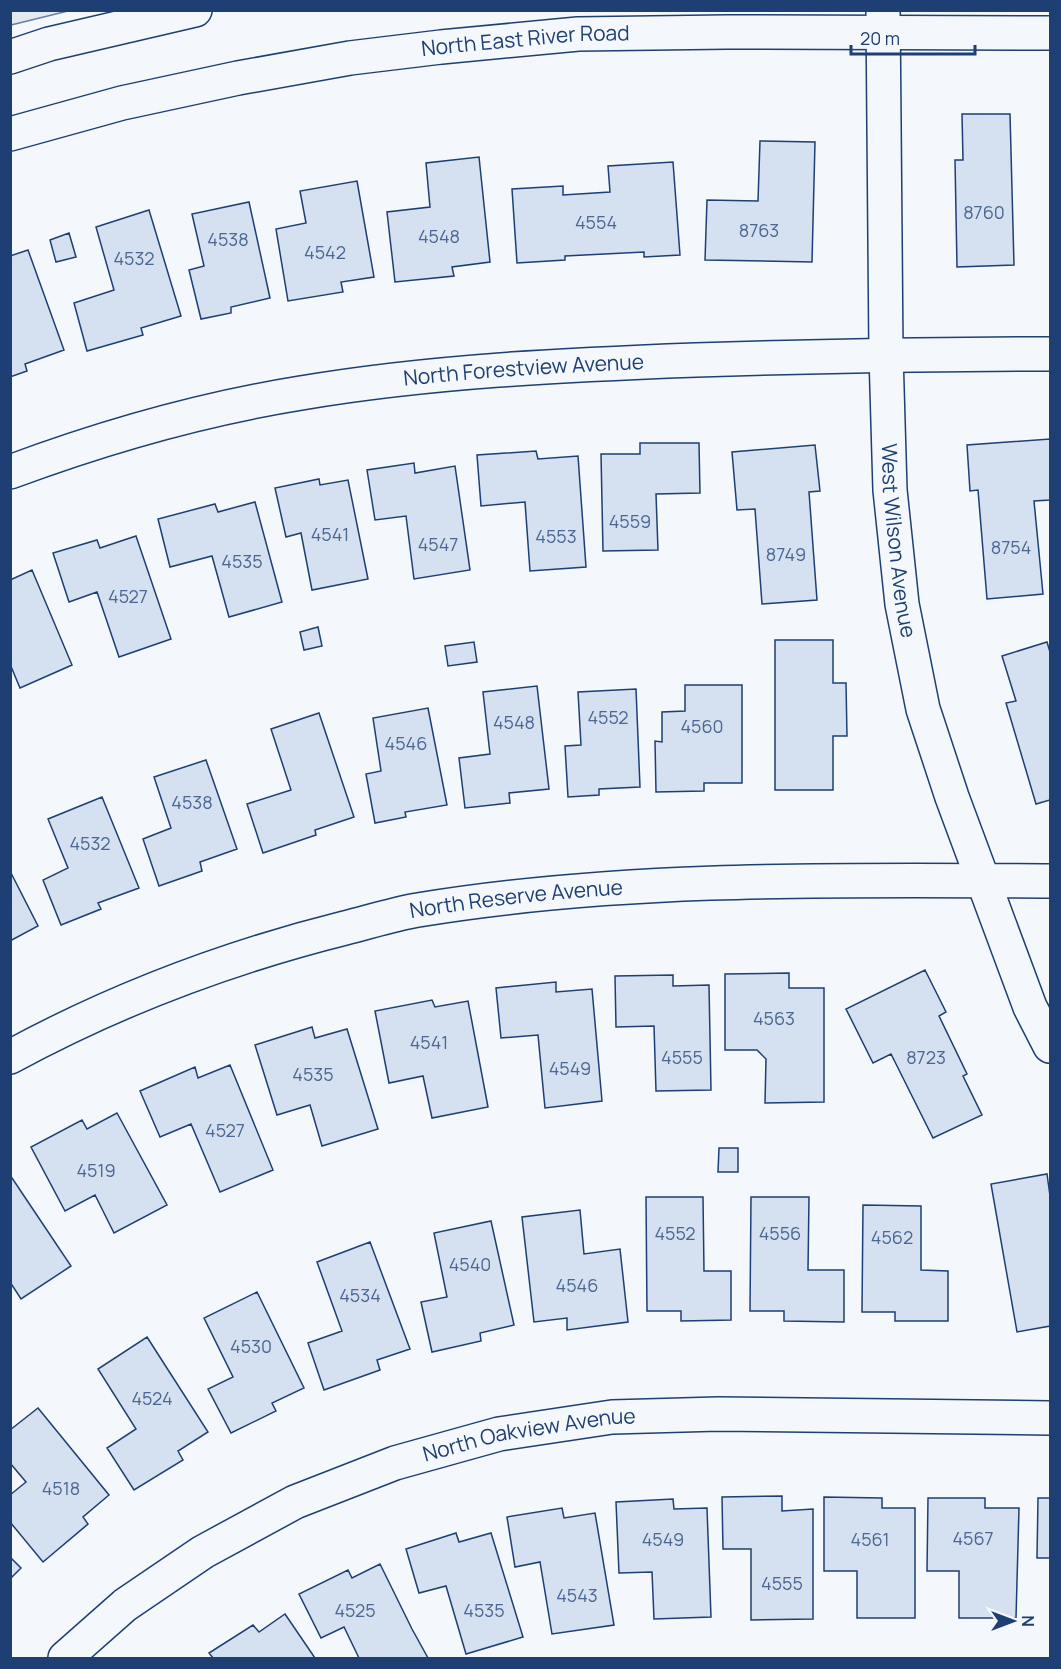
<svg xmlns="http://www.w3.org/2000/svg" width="1061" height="1669" font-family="Manrope,sans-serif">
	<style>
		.green { fill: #e3e9f0; stroke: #687fa3; stroke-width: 1.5 }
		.building { fill: #d5e0f0; stroke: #1d3f73; stroke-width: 1.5 }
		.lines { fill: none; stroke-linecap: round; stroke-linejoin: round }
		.minor-casing { stroke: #1d3f73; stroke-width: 36 }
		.major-casing { stroke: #1d3f73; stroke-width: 36 }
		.minor { stroke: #f4f7fb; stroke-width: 33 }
		.major { stroke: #f4f7fb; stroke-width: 33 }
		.labels { text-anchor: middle; stroke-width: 4.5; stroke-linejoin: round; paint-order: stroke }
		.number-label { font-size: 18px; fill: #4b6792 }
		.street-label { font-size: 21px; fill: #1d3f73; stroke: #f4f7fb }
	</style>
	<rect width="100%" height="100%" fill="#f4f7fb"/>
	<path class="green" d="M 10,11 L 11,10 L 68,11 L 11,25 Z"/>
	<path class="building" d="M 962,114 L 1010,114 L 1014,265 L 957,267 L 955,160 L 963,160 Z
		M 760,141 L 815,142 L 812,262 L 705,260 L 707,200 L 758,201 Z
		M 479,157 L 490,262 L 452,267 L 454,276 L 395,282 L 387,212 L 430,207 L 426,163 Z
		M 673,162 L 680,255 L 644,257 L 644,252 L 565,256 L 565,260 L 517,263 L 512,189 L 563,186 L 563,195 L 610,192 L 608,166 Z
		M 357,181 L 374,277 L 341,282 L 343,292 L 288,301 L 276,229 L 306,223 L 300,191 Z
		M 249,202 L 270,298 L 231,307 L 231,313 L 201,319 L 189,270 L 204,266 L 192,214 Z
		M 149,210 L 181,316 L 141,328 L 143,335 L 87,351 L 74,303 L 114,290 L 96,227 Z
		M 69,233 L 76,257 L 56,262 L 50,240 Z
		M 28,250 L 64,350 L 25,364 L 27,371 L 10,377 L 10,256 Z
		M 1050,439 L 1050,500 L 1034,501 L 1043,594 L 987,599 L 978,490 L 970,491 L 967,445 Z
		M 640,443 L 699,443 L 700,493 L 656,494 L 658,550 L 603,551 L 601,454 L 640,454 Z
		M 815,445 L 820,491 L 809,492 L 817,600 L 762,604 L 755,509 L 737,510 L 732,452 Z
		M 536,451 L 538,459 L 578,456 L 586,567 L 530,571 L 525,502 L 481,506 L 477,455 Z
		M 414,463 L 415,473 L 455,466 L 470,570 L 414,579 L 406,516 L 375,520 L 367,470 Z
		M 319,479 L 320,485 L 348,480 L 368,579 L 312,590 L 301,533 L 286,537 L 275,488 Z
		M 255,502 L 282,602 L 229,617 L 212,556 L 170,567 L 158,519 L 215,504 L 218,512 Z
		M 136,536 L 171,639 L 119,657 L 97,592 L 69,602 L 53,553 L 97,540 L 100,548 Z
		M 32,570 L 72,665 L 20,688 L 10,664 L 10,580 Z
		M 318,627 L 322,646 L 304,650 L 300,632 Z
		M 775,640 L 833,640 L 833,683 L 846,683 L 847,736 L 833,736 L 833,790 L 775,790 Z
		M 474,642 L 477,662 L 448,666 L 445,646 Z
		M 1047,642 L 1050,652 L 1050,800 L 1036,804 L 1006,703 L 1016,701 L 1002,656 Z
		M 685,685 L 742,685 L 742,783 L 704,783 L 704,791 L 656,792 L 655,741 L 662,742 L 662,712 L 685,711 Z
		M 537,686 L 549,789 L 509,793 L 510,803 L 465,808 L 459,758 L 490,754 L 483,692 Z
		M 636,689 L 640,787 L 599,789 L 599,795 L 568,797 L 565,746 L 581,745 L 578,692 Z
		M 428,708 L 447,805 L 405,812 L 406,817 L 375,823 L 366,774 L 381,771 L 373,718 Z
		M 319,713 L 354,817 L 315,830 L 316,835 L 263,853 L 247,804 L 291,790 L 271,729 Z
		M 206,760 L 237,849 L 200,862 L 202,871 L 159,886 L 143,839 L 171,828 L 154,777 Z
		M 102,797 L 139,888 L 98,903 L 101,909 L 61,925 L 43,880 L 68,868 L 48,819 Z
		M 10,871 L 38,926 L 10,941 Z
		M 925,970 L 946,1012 L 939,1016 L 967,1074 L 963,1076 L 982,1115 L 933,1138 L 891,1054 L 873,1063 L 846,1009 Z
		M 789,973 L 789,988 L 824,988 L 824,1102 L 765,1103 L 766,1059 L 757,1050 L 725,1050 L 725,974 Z
		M 673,975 L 673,986 L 709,985 L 711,1090 L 656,1091 L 654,1026 L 616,1027 L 615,976 Z
		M 556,982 L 556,992 L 592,989 L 602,1101 L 545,1108 L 538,1035 L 501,1038 L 496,988 Z
		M 432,1000 L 435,1007 L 468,1001 L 488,1107 L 432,1118 L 423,1076 L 389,1083 L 375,1011 Z
		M 312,1027 L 315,1038 L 347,1029 L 378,1129 L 322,1146 L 310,1105 L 277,1115 L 255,1045 Z
		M 230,1065 L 273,1170 L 220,1192 L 191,1124 L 160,1137 L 140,1091 L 195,1067 L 198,1078 Z
		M 117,1113 L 167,1205 L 114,1233 L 95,1195 L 65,1211 L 31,1147 L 82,1120 L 87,1129 Z
		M 719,1148 L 738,1148 L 738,1172 L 718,1172 Z
		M 1047,1174 L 1050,1196 L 1050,1326 L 1017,1332 L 991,1184 Z
		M 10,1175 L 71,1266 L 21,1299 L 10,1282 Z
		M 646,1197 L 703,1197 L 704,1271 L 731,1271 L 731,1320 L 681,1321 L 681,1311 L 647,1311 Z
		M 751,1197 L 809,1197 L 808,1270 L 844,1270 L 844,1322 L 784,1321 L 784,1311 L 750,1311 Z
		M 863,1205 L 921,1206 L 921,1270 L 948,1271 L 948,1321 L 895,1321 L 895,1312 L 862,1312 Z
		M 580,1210 L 584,1254 L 620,1249 L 628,1322 L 567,1330 L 567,1318 L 534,1322 L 522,1217 Z
		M 491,1221 L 514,1325 L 480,1333 L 481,1341 L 432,1352 L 421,1302 L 447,1297 L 434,1233 Z
		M 370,1242 L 410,1349 L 377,1360 L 380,1370 L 324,1390 L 308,1343 L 342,1331 L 317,1262 Z
		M 257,1292 L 304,1388 L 272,1403 L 276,1411 L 231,1433 L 208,1389 L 233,1377 L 204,1318 Z
		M 147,1337 L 208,1432 L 178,1451 L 183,1460 L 134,1490 L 107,1448 L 136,1429 L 98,1369 Z
		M 38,1408 L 109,1495 L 83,1517 L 88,1524 L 43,1562 L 10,1522 L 10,1495 L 26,1482 L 10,1463 L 10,1430 Z
		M 782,1496 L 782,1511 L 813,1509 L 813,1619 L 751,1620 L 751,1549 L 723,1549 L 722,1497 Z
		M 824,1497 L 882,1498 L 882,1508 L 915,1508 L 915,1618 L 857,1618 L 857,1571 L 824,1571 Z
		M 928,1498 L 985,1498 L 985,1508 L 1019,1508 L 1016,1618 L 959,1618 L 959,1571 L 927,1571 Z
		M 1038,1498 L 1050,1498 L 1050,1558 L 1037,1558 Z
		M 673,1499 L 674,1509 L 707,1508 L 711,1617 L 654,1619 L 652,1572 L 619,1573 L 616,1502 Z
		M 562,1508 L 564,1518 L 595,1513 L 614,1625 L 552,1634 L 540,1562 L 515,1567 L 507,1517 Z
		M 456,1533 L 459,1542 L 491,1533 L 523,1637 L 466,1654 L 446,1586 L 419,1593 L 406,1549 Z
		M 10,1557 L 21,1568 L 10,1579 Z
		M 380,1564 L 412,1629 L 428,1658 L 359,1658 L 344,1627 L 321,1638 L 299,1594 L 348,1570 L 352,1578 Z
		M 285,1614 L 315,1658 L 213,1658 L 209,1653 L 253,1625 L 259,1632 Z"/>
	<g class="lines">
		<defs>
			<g id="minor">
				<path id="s1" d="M 883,10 L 886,354 L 890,490 L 902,604 L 923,709 L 952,797 L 1030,1007 L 1050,1046"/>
				<path id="s2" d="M 10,472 C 104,437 202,409 301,393 C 432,371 564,365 696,360 C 814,356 932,354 1050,354"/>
				<path id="s3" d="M 10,1057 C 115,1000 229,957 345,928 C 369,922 394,914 418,910 C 624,876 842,880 1050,881"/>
				<path id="s4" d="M 65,1658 L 125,1605 L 203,1552 L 295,1502 L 395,1463 L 499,1434 L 612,1417 L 718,1414 L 1050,1418"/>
			</g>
			<g id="major">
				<path d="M 10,57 L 49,44 L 195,10"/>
				<path id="s5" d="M 10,134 L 122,103 L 238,78 L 350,58 L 441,47 L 578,34 L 727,32 L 1050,33"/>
			</g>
		</defs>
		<use href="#minor" class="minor-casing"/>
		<use href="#major" class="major-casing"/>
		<use href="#minor" class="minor"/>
		<use href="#major" class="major"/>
	</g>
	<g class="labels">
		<g class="number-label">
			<text x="984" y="219">8760</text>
			<text x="596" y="229">4554</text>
			<text x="759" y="237">8763</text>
			<text x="439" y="243">4548</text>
			<text x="228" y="246">4538</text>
			<text x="325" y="259">4542</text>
			<text x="134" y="265">4532</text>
			<text x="630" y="528">4559</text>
			<text x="330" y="541">4541</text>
			<text x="556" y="543">4553</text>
			<text x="438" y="551">4547</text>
			<text x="1011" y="554">8754</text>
			<text x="786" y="561">8749</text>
			<text x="242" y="568">4535</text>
			<text x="128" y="603">4527</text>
			<text x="608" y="724">4552</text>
			<text x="514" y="729">4548</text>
			<text x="702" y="733">4560</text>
			<text x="406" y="750">4546</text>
			<text x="192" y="809">4538</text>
			<text x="90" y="850">4532</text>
			<text x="774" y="1025">4563</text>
			<text x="429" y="1049">4541</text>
			<text x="682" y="1064">4555</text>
			<text x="926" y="1064">8723</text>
			<text x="570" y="1075">4549</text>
			<text x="313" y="1081">4535</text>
			<text x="225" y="1137">4527</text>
			<text x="96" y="1177">4519</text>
			<text x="675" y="1240">4552</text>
			<text x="780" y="1240">4556</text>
			<text x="892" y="1244">4562</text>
			<text x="470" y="1271">4540</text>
			<text x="577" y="1292">4546</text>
			<text x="360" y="1302">4534</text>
			<text x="251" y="1353">4530</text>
			<text x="152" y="1405">4524</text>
			<text x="61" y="1495">4518</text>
			<text x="973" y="1545">4567</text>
			<text x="663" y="1546">4549</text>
			<text x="870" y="1546">4561</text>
			<text x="782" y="1590">4555</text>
			<text x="577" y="1602">4543</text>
			<text x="355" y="1617">4525</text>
			<text x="484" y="1617">4535</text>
		</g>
		<g class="street-label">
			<text dy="7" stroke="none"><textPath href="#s5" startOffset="525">North East River Road</textPath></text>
			<text dy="7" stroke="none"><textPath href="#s2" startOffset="526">North Forestview Avenue</textPath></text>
			<text dy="7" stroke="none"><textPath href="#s1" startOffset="531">West Wilson Avenue</textPath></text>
			<text dy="7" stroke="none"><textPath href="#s3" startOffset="534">North Reserve Avenue</textPath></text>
			<text dy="7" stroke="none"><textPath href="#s4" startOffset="524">North Oakview Avenue</textPath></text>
		</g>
	</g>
	<rect width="1061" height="1669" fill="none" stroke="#1d3f73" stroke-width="24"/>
	<g transform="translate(1013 1621) rotate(90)" stroke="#f4f7fb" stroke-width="4.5" paint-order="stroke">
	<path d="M0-4.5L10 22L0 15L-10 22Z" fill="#1d3f73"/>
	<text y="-9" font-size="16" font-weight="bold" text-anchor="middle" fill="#1d3f73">N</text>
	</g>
	<path d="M851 45v9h124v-9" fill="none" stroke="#1d3f73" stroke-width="3"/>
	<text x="860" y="45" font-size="18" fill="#1d3f73" stroke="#f4f7fb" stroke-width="4.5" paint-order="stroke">20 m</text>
</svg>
